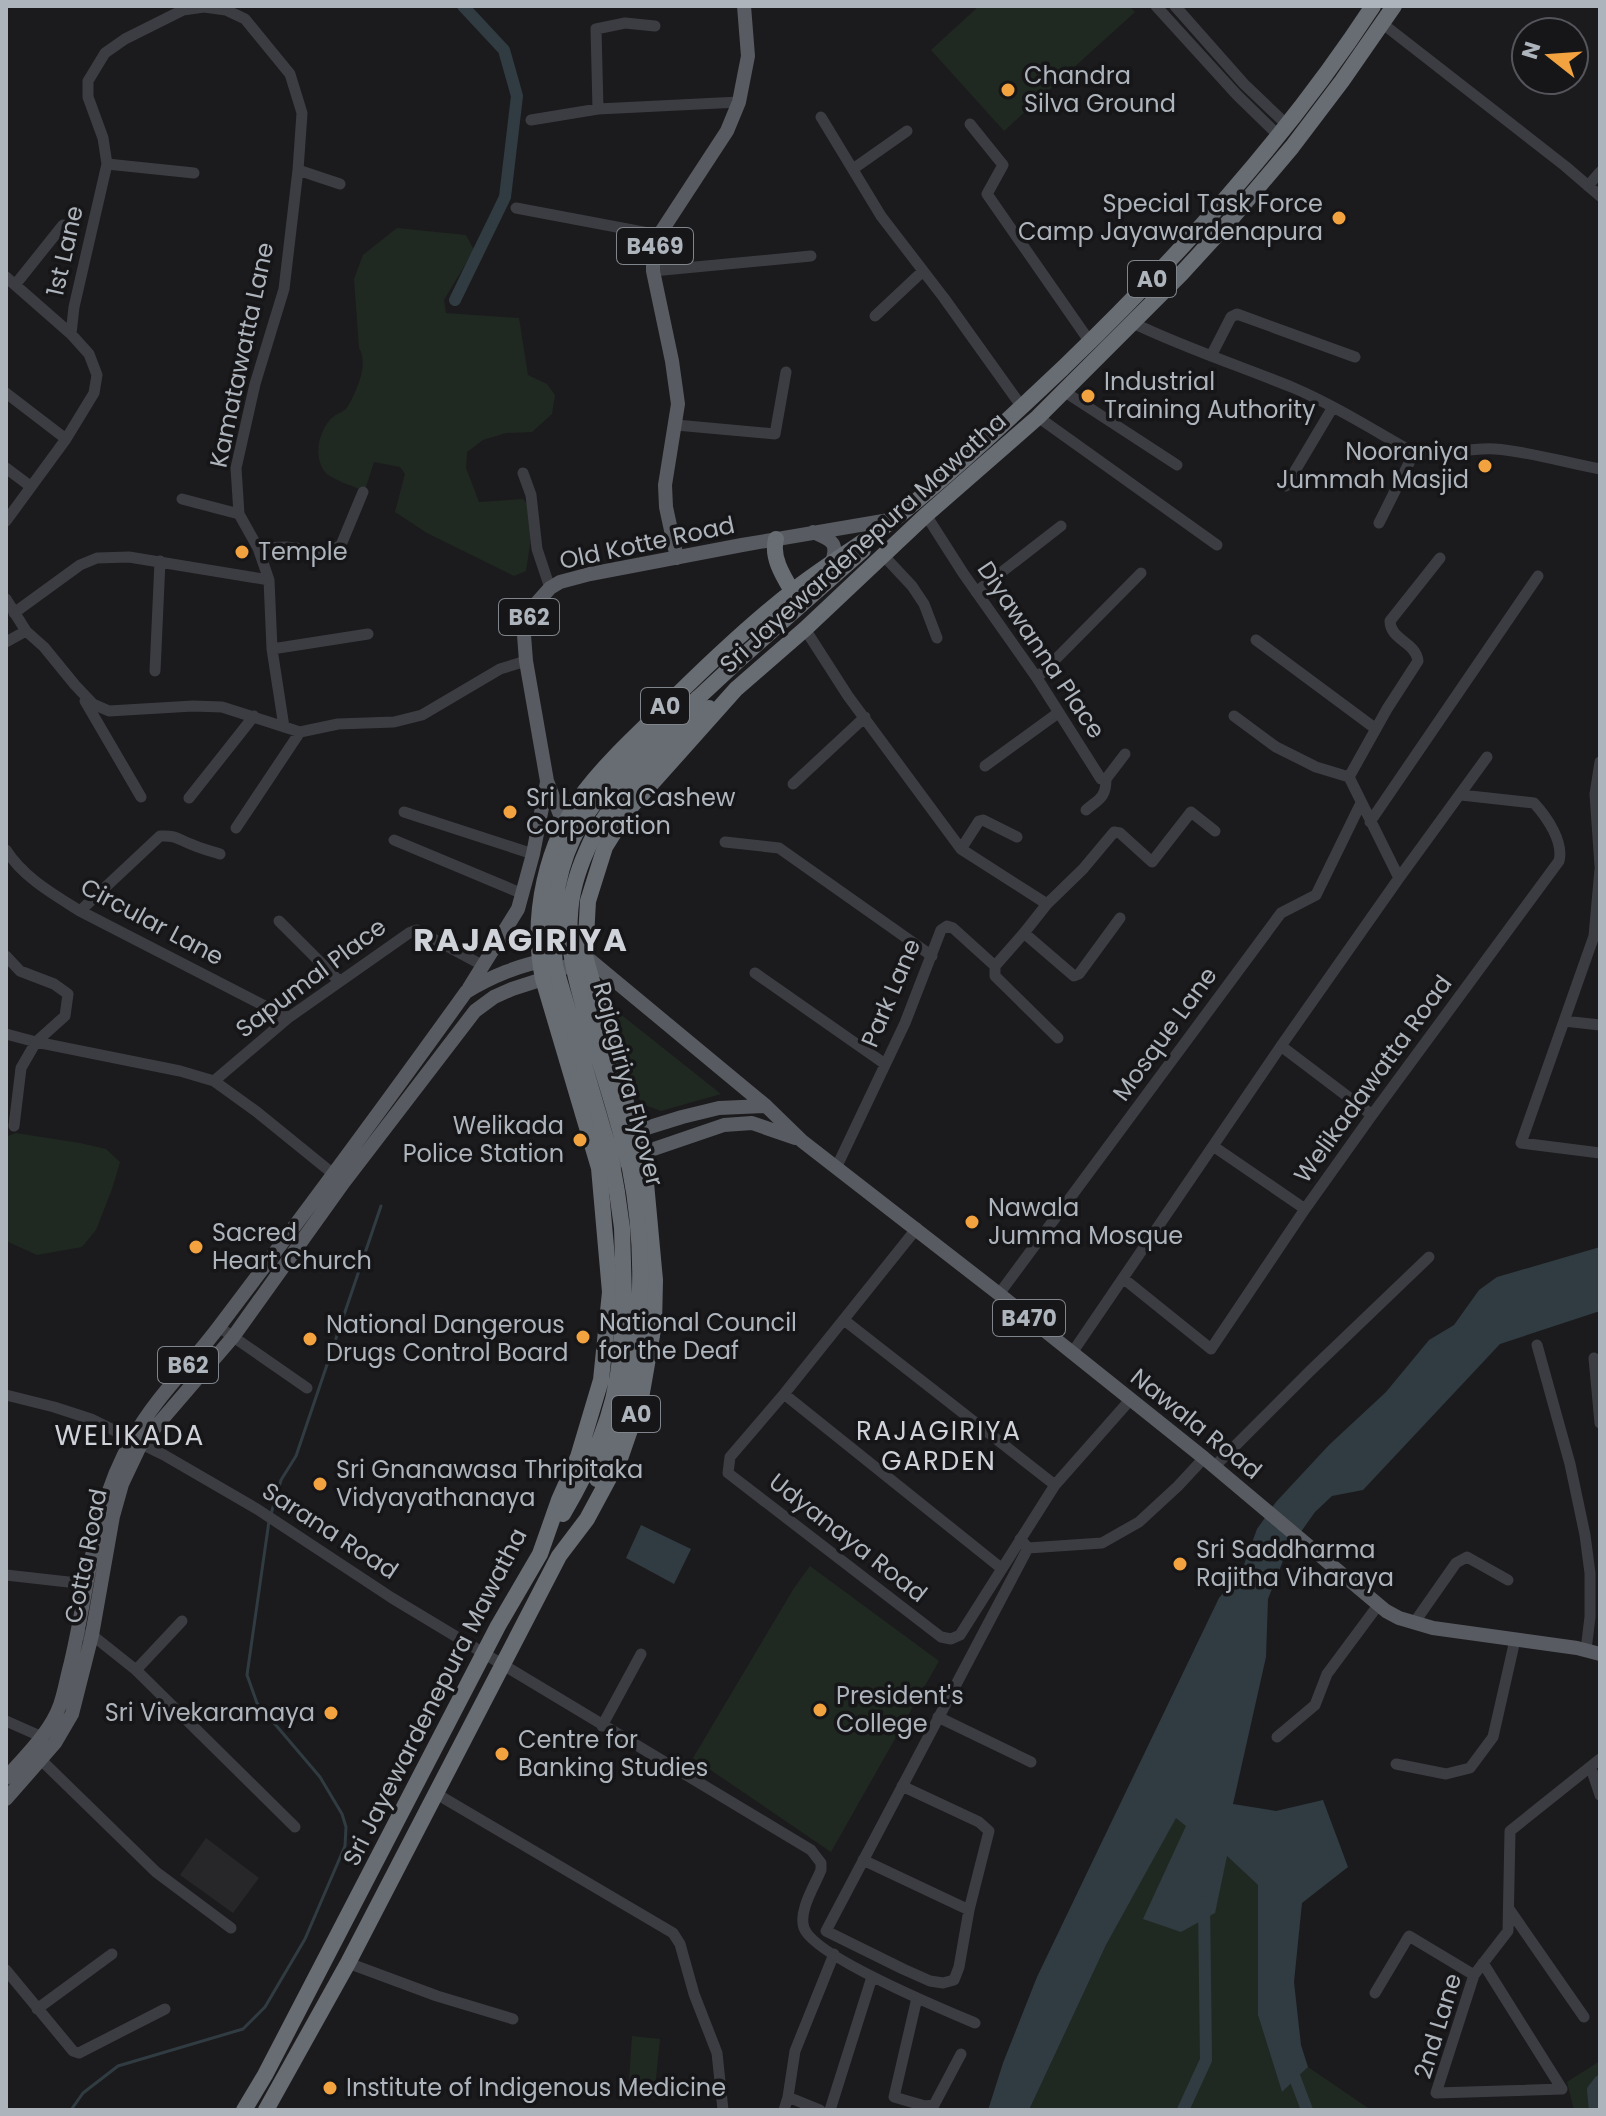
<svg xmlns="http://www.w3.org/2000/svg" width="1606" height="2116" font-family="Poppins,sans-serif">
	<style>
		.built { fill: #27272a }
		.green { fill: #202921 }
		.water { fill: #303c42 }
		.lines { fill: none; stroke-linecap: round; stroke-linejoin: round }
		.stream { stroke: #303c42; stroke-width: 3 }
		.canal { stroke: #303c42; stroke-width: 12 }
		.minor { stroke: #3c3d42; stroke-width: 11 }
		.major { stroke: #585b61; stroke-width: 14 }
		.highway { stroke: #686c73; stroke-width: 16 }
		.highway-bridge { stroke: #686c73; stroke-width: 16 }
		.poi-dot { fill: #f2a23e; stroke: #161618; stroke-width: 3 }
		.labels { text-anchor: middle; stroke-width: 7; stroke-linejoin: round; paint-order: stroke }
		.shield { fill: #161618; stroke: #80858b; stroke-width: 2 }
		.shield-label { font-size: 22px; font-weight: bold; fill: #aeb4bc }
		.poi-label { font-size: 24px; fill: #aeb4bc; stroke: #161618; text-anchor: start }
		.street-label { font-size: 24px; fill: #aeb4bc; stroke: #161618 }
		.neighbourhood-label { font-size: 26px; letter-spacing: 2px; fill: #cfd2d8; stroke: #161618 }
		.quarter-label { font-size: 28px; letter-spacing: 2px; fill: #cfd2d8; stroke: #161618 }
		.district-label { font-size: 32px; font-weight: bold; letter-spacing: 2px; fill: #cfd2d8; stroke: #161618 }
	</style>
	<rect width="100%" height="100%" fill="#1b1b1d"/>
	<path class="built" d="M 206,1838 L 259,1878 L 233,1913 L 180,1875 Z"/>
	<path class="green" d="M 979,6 L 1129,6 L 1135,12 L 1004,131 L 931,50 Z
		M 397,228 L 466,235 L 474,250 L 444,300 L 446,313 L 519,318 L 528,375 L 547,384 L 555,395 L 552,414 L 532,432 L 506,433 L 483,440 L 467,452 L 466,468 L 479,502 L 523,499 L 535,512 L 526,571 L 514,576 L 427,533 L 395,512 L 405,474 L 400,467 L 374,462 L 366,487 L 360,489 C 352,486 332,479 326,473 C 312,457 319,429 333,417 C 339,412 345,412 348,406 C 357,390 369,364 359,348 L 354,279 L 363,255 Z
		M 604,1001 L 721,1094 L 661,1111 L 642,1104 L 637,1095 Z
		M 16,1133 L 80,1143 L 106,1149 L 120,1162 L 112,1189 L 96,1230 L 82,1247 L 37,1255 L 6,1241 L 6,1146 L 8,1136 Z
		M 810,1566 L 939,1661 L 831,1852 L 693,1758 L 794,1588 Z
		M 1176,1817 L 1226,1855 L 1258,1885 L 1258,2015 L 1282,2092 L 1308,2067 L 1371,2110 L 1029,2110 L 1106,1945 Z
		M 632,2036 L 660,2039 L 654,2098 L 628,2095 Z
		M 1600,2061 L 1600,2110 L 1574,2110 L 1567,2082 Z"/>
	<path class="water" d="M 1600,1247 L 1600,1311 L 1500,1344 L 1363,1490 L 1332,1496 L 1315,1512 L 1286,1553 L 1268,1599 L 1266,1657 L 1233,1804 L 1276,1811 L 1323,1800 L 1348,1867 L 1302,1903 L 1294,1982 L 1301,2045 L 1308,2067 L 1282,2092 L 1258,2015 L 1258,1885 L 1227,1856 L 1215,1913 L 1181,1932 L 1143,1919 L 1186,1826 L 1176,1818 L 1106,1945 L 1029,2110 L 988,2110 L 1003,2063 L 1037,1977 L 1219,1598 L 1242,1570 L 1257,1529 L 1276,1502 L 1329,1445 L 1386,1392 L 1429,1340 L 1454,1325 L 1479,1290 L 1497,1277 Z
		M 641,1525 L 691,1549 L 674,1584 L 626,1558 Z"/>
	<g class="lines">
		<path class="stream" d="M 271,1514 L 281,1480 L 296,1456 L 381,1206
			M 71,2110 L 83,2093 L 118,2066 L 243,2029 L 265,2007 L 305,1939 L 345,1846 L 346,1827 L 342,1814 L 320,1777 L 257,1703 L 247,1675 L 269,1521"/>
		<path class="canal" d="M 455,300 L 505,197 L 517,96 L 504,50 L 463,6
			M 1290,2065 L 1307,2110
			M 1183,2110 L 1206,2060 L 1204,1902
			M 1595,2110 L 1593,2090 L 1600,2081"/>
		<path class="minor" d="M 1156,6 L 1237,95 L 1278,135
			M 1175,6 L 1244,84 L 1286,124
			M 1383,24 L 1565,166 L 1600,196
			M 598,109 L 596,29 L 625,23 L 655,26
			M 821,117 L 881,216 L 944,298 L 1022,407
			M 531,120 L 598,109 L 739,102
			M 970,124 L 1003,165 L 987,194 L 1090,342
			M 107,164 L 194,173
			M 853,169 L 907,131
			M 298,170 L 340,184
			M 1588,186 L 1600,172
			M 516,208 L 659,235
			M 653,271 L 811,256
			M 6,277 L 71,334
			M 15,285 L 63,225
			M 875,316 L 923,271
			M 1133,323 C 1185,348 1240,366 1294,388 C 1336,406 1375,431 1414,453 C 1442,457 1467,447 1495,449 C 1527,451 1567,463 1600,469
			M 1211,356 L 1231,317 L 1237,314 L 1355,357
			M 1065,392 L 1177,465
			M 6,393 L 66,439
			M 1038,417 L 1217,545
			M 676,425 L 775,434 L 786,372
			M 6,468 L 30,486
			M 523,473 L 531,495 L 537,549 L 550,588
			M 1286,486 L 1333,407
			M 182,499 L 239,514
			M 926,515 L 963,573 L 1037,678 L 1101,779 L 1106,779 L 1125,754
			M 6,521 L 66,439 L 94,393 L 97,375 L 89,354 L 71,334 L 74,307 L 107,164 L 103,138 L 88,97 L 88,81 L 105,53 L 125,39 L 183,10 L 204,7 L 226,10 L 245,19 L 290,74 L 302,113 L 298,170 L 284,289 L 255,384 L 236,468 L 239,514 L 258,548 L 269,580 L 272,649 L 284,727
			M 1379,523 L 1414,453
			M 258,548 L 286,547 L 322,551 L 332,550 L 341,545 L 363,492
			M 883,555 L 912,586 L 924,604 L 937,638
			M 976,592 L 1061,526
			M 6,599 L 26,631 L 44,647 L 75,685 L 93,704 L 109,711 L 193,706 L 222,707 L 300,732 L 338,724 L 394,722 L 422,715 L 500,669 L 526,661
			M 14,613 L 80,565 L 97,558 L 129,557 L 269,580
			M 805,629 L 848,696 L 961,849 L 1047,904 L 1024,933 L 995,966 L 953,928 L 947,926 L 941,930 L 905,1023 L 837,1166
			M 1256,640 L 1376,729
			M 6,642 L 26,631
			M 272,649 L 368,634
			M 155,671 L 160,561
			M 1037,678 L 1141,573
			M 85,701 L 141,797
			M 1234,716 L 1276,747 L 1316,767 L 1349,777
			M 1600,762 L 1595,794 L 1600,866
			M 985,766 L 1058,713
			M 793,784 L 865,717
			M 189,798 L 254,716
			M 1086,810 C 1099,799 1106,798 1106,779
			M 404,812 L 533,854
			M 1370,822 L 1538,576
			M 236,828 L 300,732
			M 394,840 L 523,894
			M 725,842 L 779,848 L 932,956
			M 961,849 L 979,821 L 983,820 L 1017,837
			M 6,850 C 23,877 53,894 80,911 L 288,1018
			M 1600,869 L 1594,936 L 1521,1143 L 1600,1153
			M 1399,878 L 1349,777 L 1387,709 L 1418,661 C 1416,642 1390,640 1390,621 L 1440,558
			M 1047,904 L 1083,869 L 1114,832 L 1120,833 L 1152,862 L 1191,812 L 1215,831
			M 80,911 L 160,836 C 177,835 179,840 193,845 C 202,849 211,851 220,854
			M 279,921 L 339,981
			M 1024,933 L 1074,976 L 1079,974 L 1120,918
			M 6,956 L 20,971 L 54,984 L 68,994 L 65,1016 L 36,1042 L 21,1068 L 14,1126
			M 995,966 L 995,976 L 1058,1038
			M 755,973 L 885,1064
			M 1564,1021 L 1600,1025
			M 6,1034 L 36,1042 L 180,1071 L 214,1081 L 257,1112 L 337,1177
			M 1281,1046 L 1372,1115
			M 214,1081 L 288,1018 L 409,933 L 417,930 L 482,965
			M 1213,1146 L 1305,1209
			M 917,1228 L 784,1394 L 730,1457 L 728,1473 L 941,1637 L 951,1639 L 960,1635 L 1055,1485 L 1130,1400
			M 1124,1279 L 1211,1349 L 1305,1209 L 1372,1115 L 1559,861 C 1564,842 1547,817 1534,803 L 1461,795
			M 999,1294 L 1281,913 L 1316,895 L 1361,803
			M 844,1320 L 1055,1485
			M 219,1327 L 307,1388
			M 1537,1345 L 1570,1464 L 1585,1535 L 1590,1573 L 1590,1617 L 1586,1650
			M 1072,1353 L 1281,1046 L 1399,878 L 1487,757
			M 1594,1358 L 1600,1423
			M 784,1394 L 1001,1568
			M 6,1395 L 54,1407 L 91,1419 L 164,1455 L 257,1509 L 392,1598 L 811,1850 L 821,1863 L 821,1870 C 815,1885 798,1911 804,1928 C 814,1956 944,2010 975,2023
			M 1214,1467 L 1310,1371 L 1429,1257
			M 1028,1548 L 1102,1543 L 1139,1522 L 1178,1486 L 1204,1458
			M 6,1575 L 86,1584
			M 1414,1623 L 1456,1563 L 1467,1557 L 1508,1580
			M 85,1635 L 92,1635 L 136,1670 L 295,1827
			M 136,1670 L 182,1621
			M 938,1717 L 1031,1762
			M 6,1721 L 49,1740
			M 602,1726 L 641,1654
			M 1277,1737 L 1315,1705 L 1327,1674 L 1379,1604
			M 37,1756 L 156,1872 L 231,1928
			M 1396,1764 L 1446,1774 L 1470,1768 L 1493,1737 L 1515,1640
			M 1591,1768 L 1600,1795
			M 435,1793 L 673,1933 L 680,1944 L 694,1994 L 717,2053 L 723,2110
			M 863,1860 L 969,1910 L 989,1831 L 979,1822 L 902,1786
			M 1509,1909 L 1584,2017
			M 969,1910 L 959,1967 L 954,1980 L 943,1983 L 930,1981 L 903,1969 L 826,1931 L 1028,1548 L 1020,1539
			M 348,1963 L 437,1996 L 513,2019
			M 1483,1963 L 1562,2089
			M 6,1970 L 73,2051 L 79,2053 L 165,2009
			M 1375,1993 L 1409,1936 L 1474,1975
			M 917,1998 L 894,2097 L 925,2106 L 934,2105 L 961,2054
			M 37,2009 L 112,1954
			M 1562,2089 L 1436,2093 L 1474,1975 L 1508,1931 L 1510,1831 L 1600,1759
			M 788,2097 L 820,2110
			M 784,2110 L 788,2097 L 795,2051 L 834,1954
			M 830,2110 L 872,1977"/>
		<path class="major" d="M 813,532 C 830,540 839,541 832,562
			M 677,558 L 666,507 L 665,485 L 678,404 L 672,361 L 653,271 L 653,253 L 659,235 L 727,131 L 739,102 L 748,56 L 744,6
			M 570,828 L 564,825 L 547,781 L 526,661 L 524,635 L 526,624 L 534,606 L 550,588 L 560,582 L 590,574 L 742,545 L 895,519
			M 585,956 L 766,1106 L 802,1141 L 999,1294 L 1204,1458 L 1386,1611 L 1399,1618 L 1433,1628 L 1577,1648 L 1600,1654
			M 469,988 L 518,909 L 533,854 L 547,782
			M 624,1135 L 682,1117 L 719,1108 L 766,1106
			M 601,1167 L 724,1125 L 752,1123 L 795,1138
			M 6,1778 C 25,1756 50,1733 60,1705 C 64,1694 66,1682 69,1670 C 89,1592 91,1509 133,1438 C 156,1397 190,1365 218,1328 C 302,1217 385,1105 466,992 C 490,977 521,964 549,960
			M 6,1799 L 55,1743 L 72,1714 L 92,1635 L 113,1516 L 122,1484 L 141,1444 L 233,1337 L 344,1182 L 475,1011 L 494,997 L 512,989 L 543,979 L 582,958"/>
		<path class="highway" d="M 776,539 C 771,557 783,576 792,591
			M 698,698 L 741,658 L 863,550
			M 597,1479 L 622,1417 L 634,1363
			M 563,1514 C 591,1466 615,1415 620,1359
			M 244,2110 L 265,2075 L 498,1626 L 540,1554 L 559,1500 L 578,1457 L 601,1380 L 610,1292 L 599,1168 L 543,979 C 530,915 546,844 585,791 C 608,761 636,736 662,710 C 704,668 748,626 794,590 C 827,564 864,543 897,517 C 955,470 1010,418 1064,367 C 1178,257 1286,139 1373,6
			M 266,2110 L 348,1963 L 559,1556 L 587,1519 L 621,1456 L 641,1398 L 654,1324 L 655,1280 L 646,1183 L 632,1124 L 585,956 L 588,901 L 605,847 L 628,810 L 736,689 L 805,629 L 926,515 L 1038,417 L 1181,274 L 1226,225 L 1292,147 L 1342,81 L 1394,6"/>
		<path class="highway-bridge" d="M 620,1359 L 624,1297 L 622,1228 L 617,1192 L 610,1153 L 555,966 C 543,828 606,785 698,698
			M 634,1363 C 643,1298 643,1234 630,1169 C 619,1119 602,1071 588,1022 C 578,987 567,952 570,915 C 571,893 578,870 587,850 C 611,793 665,751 709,708"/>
	</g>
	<g class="poi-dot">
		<circle cx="1008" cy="90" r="8"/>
		<circle cx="1339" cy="218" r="8"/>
		<circle cx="1088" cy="396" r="8"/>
		<circle cx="1485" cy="466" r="8"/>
		<circle cx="242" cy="552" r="8"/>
		<circle cx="510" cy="812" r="8"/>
		<circle cx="580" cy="1140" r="8"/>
		<circle cx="972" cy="1222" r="8"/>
		<circle cx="196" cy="1247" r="8"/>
		<circle cx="583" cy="1337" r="8"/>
		<circle cx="310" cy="1339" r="8"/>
		<circle cx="320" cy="1484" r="8"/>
		<circle cx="1180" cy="1564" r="8"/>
		<circle cx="820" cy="1710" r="8"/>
		<circle cx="331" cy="1713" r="8"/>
		<circle cx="502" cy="1754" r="8"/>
		<circle cx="330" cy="2088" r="8"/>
	</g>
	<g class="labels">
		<g class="shield">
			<rect x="617" y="228" width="76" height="36" rx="6"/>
			<rect x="1128" y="261" width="48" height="36" rx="6"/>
			<rect x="499" y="599" width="60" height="36" rx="6"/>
			<rect x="641" y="688" width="48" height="36" rx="6"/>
			<rect x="993" y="1300" width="72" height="36" rx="6"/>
			<rect x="158" y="1347" width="60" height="36" rx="6"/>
			<rect x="612" y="1396" width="48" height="36" rx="6"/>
		</g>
		<g class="shield-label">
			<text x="655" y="254">B469</text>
			<text x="1152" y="287">A0</text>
			<text x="529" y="625">B62</text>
			<text x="665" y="714">A0</text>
			<text x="1029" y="1326">B470</text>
			<text x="188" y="1373">B62</text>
			<text x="636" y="1422">A0</text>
		</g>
		<g class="poi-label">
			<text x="1024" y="84">Chandra<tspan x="1024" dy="28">Silva Ground</tspan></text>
			<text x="1323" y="212" text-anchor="end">Special Task Force<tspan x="1323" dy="28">Camp Jayawardenapura</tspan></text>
			<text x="1104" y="390">Industrial<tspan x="1104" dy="28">Training Authority</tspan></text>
			<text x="1469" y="460" text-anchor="end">Nooraniya<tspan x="1469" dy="28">Jummah Masjid</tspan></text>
			<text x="258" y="560">Temple</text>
			<text x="526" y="806">Sri Lanka Cashew<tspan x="526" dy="28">Corporation</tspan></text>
			<text x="564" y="1134" text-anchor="end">Welikada<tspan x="564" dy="28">Police Station</tspan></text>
			<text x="988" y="1216">Nawala<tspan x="988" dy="28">Jumma Mosque</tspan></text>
			<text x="212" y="1241">Sacred<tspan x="212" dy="28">Heart Church</tspan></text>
			<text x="599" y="1331">National Council<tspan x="599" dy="28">for the Deaf</tspan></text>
			<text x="326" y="1333">National Dangerous<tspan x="326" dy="28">Drugs Control Board</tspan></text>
			<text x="336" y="1478">Sri Gnanawasa Thripitaka<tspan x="336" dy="28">Vidyayathanaya</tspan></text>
			<text x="1196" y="1558">Sri Saddharma<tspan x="1196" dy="28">Rajitha Viharaya</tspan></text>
			<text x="836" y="1704">President's<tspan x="836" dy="28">College</tspan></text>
			<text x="315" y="1721" text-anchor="end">Sri Vivekaramaya</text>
			<text x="518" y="1748">Centre for<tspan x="518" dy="28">Banking Studies</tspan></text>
			<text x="346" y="2096">Institute of Indigenous Medicine</text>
		</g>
		<g class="street-label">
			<text transform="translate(65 251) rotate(-77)" y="8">1st Lane</text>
			<text transform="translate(242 355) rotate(-78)" y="8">Kamatawatta Lane</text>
			<text transform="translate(647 543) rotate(-12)" y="8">Old Kotte Road</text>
			<text transform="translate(863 543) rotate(-42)" y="8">Sri Jayewardenepura Mawatha</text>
			<text transform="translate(1041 650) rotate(56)" y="8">Diyawanna Place</text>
			<text transform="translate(152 922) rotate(28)" y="8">Circular Lane</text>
			<text transform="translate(311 978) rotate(-37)" y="8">Sapumal Place</text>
			<text transform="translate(891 993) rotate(-67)" y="8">Park Lane</text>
			<text transform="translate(1165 1034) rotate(-54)" y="8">Mosque Lane</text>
			<text transform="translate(1373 1079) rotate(-54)" y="8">Welikadawatta Road</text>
			<text transform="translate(628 1084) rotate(75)" y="8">Rajagiriya Flyover</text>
			<text transform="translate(1196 1424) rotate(39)" y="8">Nawala Road</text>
			<text transform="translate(330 1531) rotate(33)" y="8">Sarana Road</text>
			<text transform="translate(848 1538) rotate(38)" y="8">Udyanaya Road</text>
			<text transform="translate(86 1556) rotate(-79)" y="8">Cotta Road</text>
			<text transform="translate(435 1697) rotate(-63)" y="8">Sri Jayewardenepura Mawatha</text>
			<text transform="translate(1438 2026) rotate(-73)" y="8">2nd Lane</text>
		</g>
		<g class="neighbourhood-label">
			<text x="939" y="1440">RAJAGIRIYA<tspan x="939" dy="30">GARDEN</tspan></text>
		</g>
		<g class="quarter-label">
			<text x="130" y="1445">WELIKADA</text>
		</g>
		<g class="district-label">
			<text x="521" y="951">RAJAGIRIYA</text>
		</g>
	</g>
	<rect width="1606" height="2116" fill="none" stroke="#aeb4bc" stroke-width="16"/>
	<g transform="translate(1550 56) rotate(287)"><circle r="38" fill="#161618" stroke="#53555a" stroke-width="2"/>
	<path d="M0-6L14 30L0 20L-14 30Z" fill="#f2a23e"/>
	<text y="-12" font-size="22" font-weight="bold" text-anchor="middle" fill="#aeb4bc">N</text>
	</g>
</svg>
